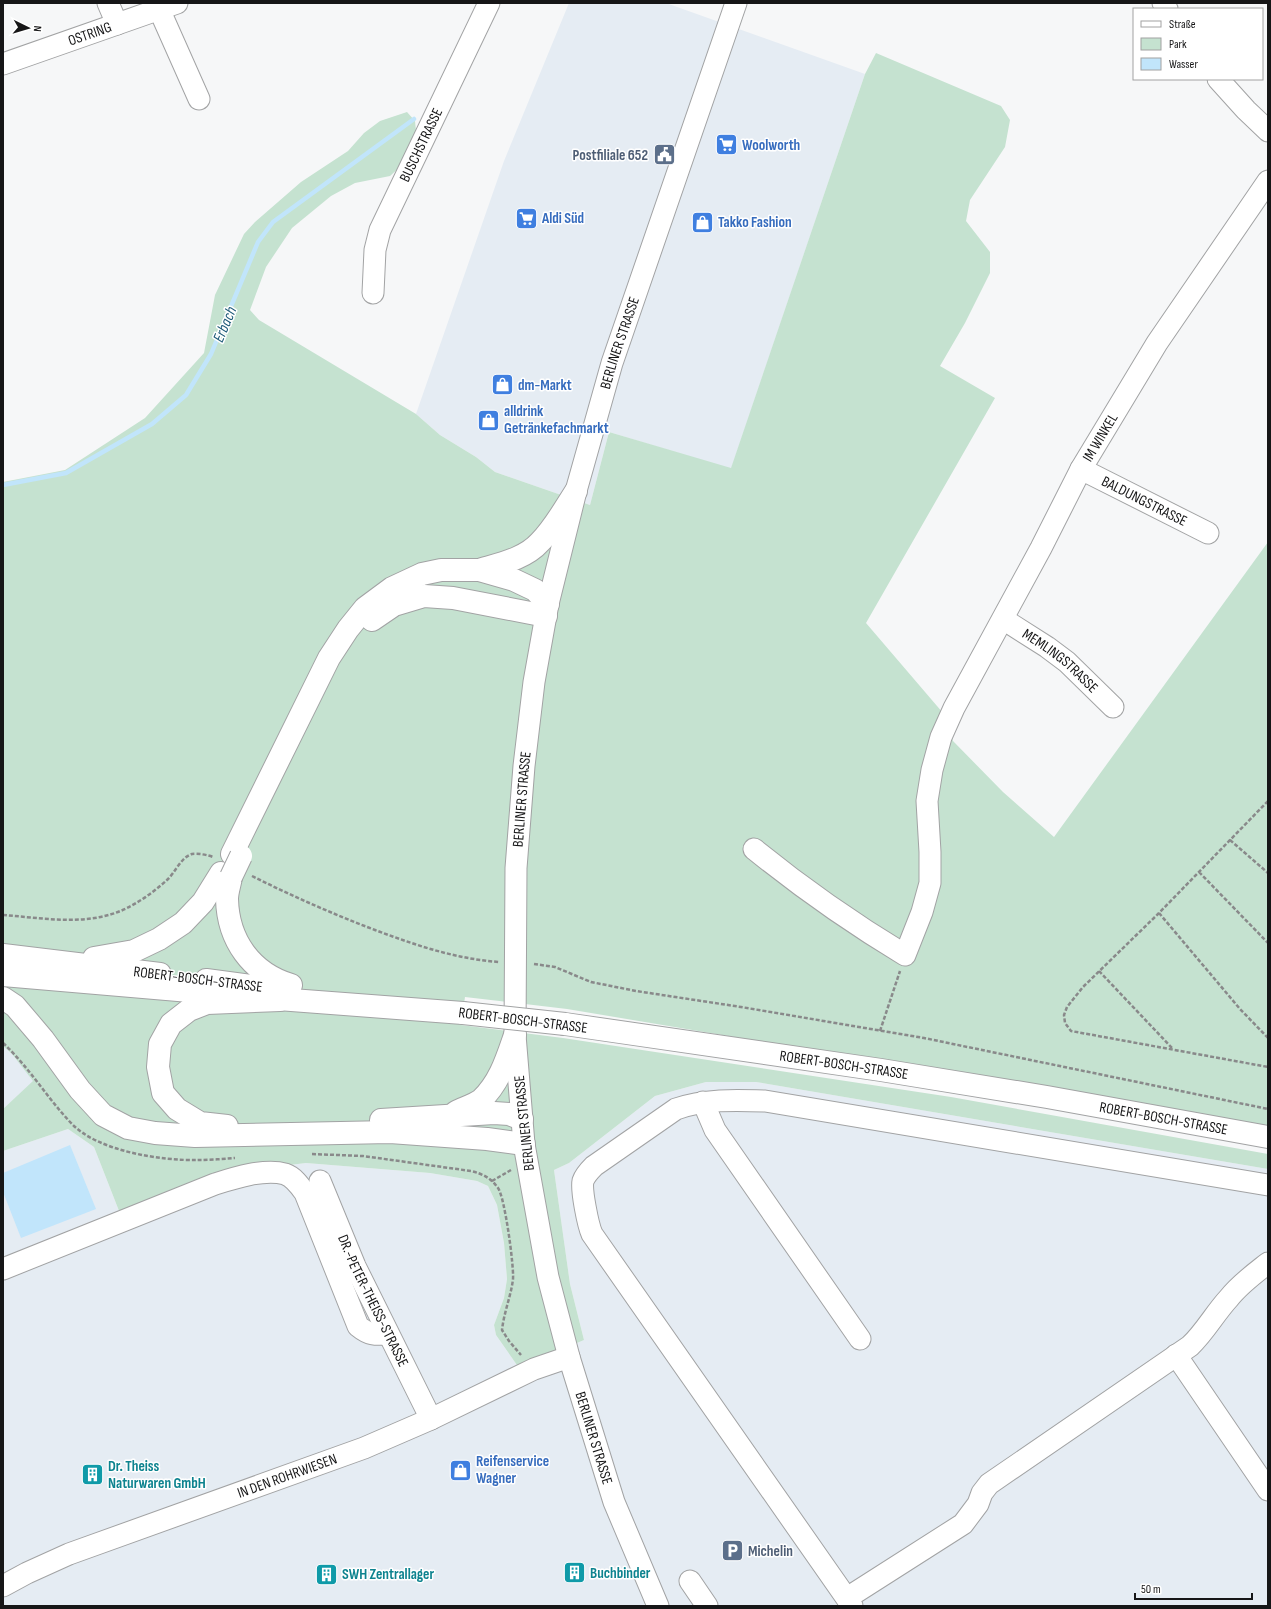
<svg xmlns="http://www.w3.org/2000/svg" width="1271" height="1609" font-family="'Sofia Sans Condensed',sans-serif">
	<style>
		.built { fill: #e5ecf3 }
		.green { fill: #c5e2d0 }
		.water { fill: #c1e5fb }
		.lines { fill: none; stroke-linecap: round; stroke-linejoin: round }
		.stream { stroke: #c1e5fb; stroke-width: 4.5 }
		.minor-casing { stroke: #a2a3a4; stroke-width: 23 }
		.major-casing { stroke: #a2a3a4; stroke-width: 24 }
		.path { stroke: #89898a; stroke-width: 2.5; stroke-dasharray: 4 2; stroke-linecap: butt }
		.minor { stroke: #fff; stroke-width: 21 }
		.major { stroke: #fff; stroke-width: 22 }
		.major-bridge-casing { stroke: #a2a3a4; stroke-width: 24; stroke-linecap: butt }
		.major-bridge { stroke: #fff; stroke-width: 22 }
		.labels { text-anchor: middle; stroke-width: 3; stroke-linejoin: round; paint-order: stroke }
		.street-label { font-size: 15px; fill: #161617; stroke: #fff }
		.shop-label { font-size: 15px; font-weight: bold; fill: #366cbe; stroke: #fff; text-anchor: start }
		.service-label { font-size: 15px; font-weight: bold; fill: #4e5e75; stroke: #fff; text-anchor: end }
		.culture-label { font-size: 15px; font-weight: bold; fill: #0d838f; stroke: #fff; text-anchor: start }
		.water-label { font-size: 16px; font-style: italic; fill: #1d5a78; stroke: #fff }
	</style>
	<rect width="100%" height="100%" fill="#f6f7f8"/>
	<path class="built" d="M 569,3 L 666,3 L 865,74 L 731,469 L 609,432 L 590,505 L 495,472 L 476,457 L 440,435 L 416,414 L 504,161 Z
		M 3,1046 L 12,1054 L 34,1081 L 3,1109 Z
		M 706,1082 L 756,1082 L 1268,1169 L 1268,1606 L 3,1606 L 3,1151 L 68,1129 L 94,1147 L 121,1216 L 230,1172 L 306,1163 L 430,1173 L 477,1181 L 488,1186 L 497,1205 L 504,1243 L 507,1279 L 504,1298 L 494,1325 L 496,1335 L 519,1368 L 584,1340 L 570,1284 L 554,1170 L 569,1163 L 655,1096 Z"/>
	<path class="green" d="M 876,53 L 1001,106 L 1010,120 L 1005,147 L 970,200 L 966,221 L 990,252 L 990,273 L 965,323 L 940,366 L 995,398 L 866,623 L 943,713 L 953,741 L 1003,792 L 1054,837 L 1268,542 L 1268,1126 L 567,1009 L 465,997 L 461,1025 L 563,1038 L 951,1097 L 1268,1154 L 1268,1169 L 756,1082 L 706,1082 L 655,1096 L 569,1163 L 554,1170 L 570,1284 L 584,1340 L 519,1368 L 496,1335 L 494,1325 L 504,1298 L 507,1279 L 504,1243 L 497,1205 L 488,1186 L 477,1181 L 430,1173 L 306,1163 L 230,1172 L 121,1216 L 94,1147 L 68,1129 L 3,1151 L 3,1109 L 33,1081 L 12,1054 L 3,1046 L 3,482 L 65,470 L 145,418 L 204,353 L 215,295 L 244,234 L 255,222 L 301,182 L 348,151 L 364,133 L 380,121 L 407,112 L 415,121 L 416,131 L 400,167 L 390,176 L 355,183 L 331,196 L 292,228 L 266,267 L 250,310 L 259,320 L 416,414 L 440,435 L 476,457 L 495,472 L 590,505 L 609,432 L 731,468 L 865,74 Z"/>
	<path class="water" d="M 70,1145 L 96,1209 L 21,1238 L 3,1192 L 3,1173 Z"/>
	<g class="lines">
		<path class="stream" d="M 3,485 L 66,473 L 152,424 L 186,395 L 211,354 L 258,242 L 273,222 L 414,119"/>
		<defs>
			<g id="minor">
				<path d="M 108,3 L 117,24"/>
				<path d="M 1163,3 L 1167,9"/>
				<path d="M 159,9 L 199,99"/>
				<path id="s1" d="M 3,64 L 177,3"/>
				<path d="M 1218,79 L 1246,110 L 1268,131"/>
				<path id="s2" d="M 373,293 L 375,250 L 380,230 L 489,3"/>
				<path id="s3" d="M 1081,469 L 1208,533"/>
				<path id="s4" d="M 1003,619 L 1047,647 L 1067,662 L 1113,707"/>
				<path id="s5" d="M 754,849 C 802,888 852,923 905,955 L 922,912 L 930,883 L 930,852 L 927,801 L 932,770 L 941,737 L 954,708 L 1041,548 L 1081,469 L 1157,343 L 1268,181"/>
				<path d="M 703,1102 L 715,1130 L 860,1339"/>
				<path id="s6" d="M 320,1181 L 355,1266 L 431,1419"/>
				<path d="M 3,1269 L 215,1184 C 234,1178 265,1168 285,1174 C 294,1177 300,1186 305,1193 L 358,1326 C 369,1335 375,1335 388,1334"/>
				<path d="M 1176,1355 L 1268,1490"/>
				<path d="M 690,1581 L 707,1606"/>
				<path id="s7" d="M 3,1586 L 27,1573 L 69,1554 L 364,1448 L 431,1419 L 534,1369 L 569,1357"/>
				<path d="M 847,1598 L 963,1524 L 978,1504 L 982,1493 L 989,1484 L 1190,1346 C 1205,1332 1215,1313 1229,1298 C 1240,1284 1254,1274 1268,1263"/>
				<path id="s8" d="M 658,1606 L 614,1502 L 569,1357 L 548,1277 L 524,1144 L 515,1035 L 516,868 L 524,766 L 534,682 L 548,604 L 576,491 L 612,363 L 736,3"/>
				<path d="M 852,1606 L 592,1234 C 588,1225 581,1190 583,1181 C 585,1175 590,1170 594,1166 L 676,1109 C 704,1099 735,1100 765,1101 L 1268,1185"/>
			</g>
			<g id="major">
				<path d="M 479,570 C 499,564 525,559 540,542 C 554,528 565,508 576,491"/>
				<path d="M 372,620 L 394,605 L 424,596 L 453,598 L 546,616"/>
				<path d="M 232,854 L 329,658 L 348,629 L 365,608 L 392,588 L 422,574 L 441,570 L 479,570 L 514,580 L 535,590 L 548,604"/>
				<path d="M 231,877 C 230,884 227,892 227,899 C 228,940 251,973 291,985"/>
				<path d="M 3,955 L 160,974"/>
				<path d="M 94,958 L 134,951 L 159,939 L 183,923 L 203,902 L 221,873"/>
				<path d="M 3,975 L 225,994"/>
				<path d="M 206,980 L 281,990"/>
				<path d="M 3,998 L 15,1006 L 43,1039 L 80,1090 L 103,1115 L 128,1128 L 155,1133 L 195,1136 L 390,1132 L 487,1139 L 524,1144"/>
				<path d="M 265,998 L 463,1013"/>
				<path id="s9" d="M 565,1024 L 881,1070 L 1047,1097 L 1268,1137"/>
				<path d="M 456,1112 C 464,1108 474,1105 481,1100 C 500,1082 507,1058 515,1035"/>
				<path d="M 381,1120 L 494,1113 L 509,1114 L 522,1119"/>
				<path d="M 227,1126 L 200,1123 L 177,1109 L 163,1093 L 158,1067 L 160,1044 L 171,1024 L 189,1010 L 207,1003 L 280,1000"/>
			</g>
		</defs>
		<use href="#minor" class="minor-casing"/>
		<use href="#major" class="major-casing"/>
		<path class="path" d="M 1268,801 L 1159,913 L 1083,987 L 1067,1007 L 1064,1015 L 1065,1023 L 1071,1031 L 1268,1067
			M 1230,840 L 1268,873
			M 1199,872 L 1268,943
			M 252,876 C 292,896 333,914 375,930 C 415,945 456,959 499,962
			M 1159,913 L 1240,1009 L 1268,1038
			M 3,915 C 44,918 89,927 127,908 C 141,901 155,891 167,880 C 175,873 181,857 192,854 C 197,853 208,855 213,857
			M 534,964 L 555,967 L 591,982 L 636,991 L 741,1007 L 924,1038 L 1268,1109
			M 1099,971 L 1172,1048
			M 880,1031 L 900,971
			M 3,1043 C 29,1067 47,1098 72,1124 C 98,1151 161,1161 198,1160 C 210,1160 223,1159 235,1158
			M 312,1154 L 363,1156 L 471,1171 C 483,1174 491,1178 498,1188 C 505,1198 514,1266 513,1279 C 511,1296 504,1312 502,1330 L 509,1341 L 521,1355
			M 492,1181 L 511,1170"/>
		<use href="#minor" class="minor"/>
		<use href="#major" class="major"/>
		<defs>
			<path id="major-bridge" d="M 231,877 L 241,856
				M 463,1013 L 565,1024"/>
		</defs>
		<use href="#major-bridge" class="major-bridge-casing"/>
		<use href="#major-bridge" class="major-bridge"/>
	</g>
	<defs>
		<symbol id="supermarket-square" viewBox="-11 -11 22 22"><rect x="-9" y="-9" width="18" height="18" rx="4" fill="#3f7fe0" stroke="#fff"/><path d="M-6-5.5h2.5l.6 2H6L4.5 2H-2.5L-4.4-4H-6ZM-1.5 3.2a1.3 1.3 0 1 0 .1 0ZM3 3.2a1.3 1.3 0 1 0 .1 0Z" fill="#fff"/></symbol>
		<symbol id="civic-square" viewBox="-11 -11 22 22"><rect x="-9" y="-9" width="18" height="18" rx="4" fill="#5c6f8a" stroke="#fff"/><path d="M-.6-6.5H3V-4.5H.6V-3L4-1V1h2V6H-6V1h2V-1L-.6-3ZM-1.2 2.5V6h2.4V2.5Z" fill="#fff"/></symbol>
		<symbol id="shop-square" viewBox="-11 -11 22 22"><rect x="-9" y="-9" width="18" height="18" rx="4" fill="#3f7fe0" stroke="#fff"/><path d="M-5-2.5h2.3a2.7 3.5 0 0 1 5.4 0H5L5.5 6h-11ZM-1.5-2.5h3a1.5 2.3 0 0 0-3 0Z" fill="#fff"/></symbol>
		<symbol id="building-square" viewBox="-11 -11 22 22"><rect x="-9" y="-9" width="18" height="18" rx="4" fill="#0f9aa8" stroke="#fff"/><path d="M-4-6H4V6H1V3H-1V6H-4ZM-2.5-4.3h1.7v1.8h-1.7ZM.8-4.3h1.7v1.8H.8ZM-2.5-1h1.7V.8h-1.7ZM.8-1h1.7V.8H.8Z" fill="#fff"/></symbol>
		<symbol id="parking-square" viewBox="-11 -11 22 22"><rect x="-9" y="-9" width="18" height="18" rx="4" fill="#5c6f8a" stroke="#fff"/><path d="M-3.5-5.5H1a3.5 3.5 0 0 1 0 7H-1V5.5H-3.5ZM-1-3.4V-.6H.8a1.4 1.4 0 0 0 0-2.8Z" fill="#fff"/></symbol>
	</defs>
	<g fill-rule="evenodd">
		<use href="#supermarket-square" x="714" y="132" width="25" height="25"/>
		<use href="#civic-square" x="652" y="142" width="25" height="25"/>
		<use href="#supermarket-square" x="514" y="206" width="25" height="25"/>
		<use href="#shop-square" x="690" y="210" width="25" height="25"/>
		<use href="#shop-square" x="490" y="372" width="25" height="25"/>
		<use href="#shop-square" x="476" y="408" width="25" height="25"/>
		<use href="#shop-square" x="448" y="1458" width="25" height="25"/>
		<use href="#building-square" x="80" y="1462" width="25" height="25"/>
		<use href="#parking-square" x="720" y="1538" width="25" height="25"/>
		<use href="#building-square" x="562" y="1560" width="25" height="25"/>
		<use href="#building-square" x="314" y="1562" width="25" height="25"/>
	</g>
	<g class="labels">
		<g class="street-label">
			<text dy="5" stroke="none"><textPath href="#s1" startOffset="92">OSTRING</textPath></text>
			<text dy="5" stroke="none"><textPath href="#s2" startOffset="158">BUSCHSTRASSE</textPath></text>
			<text dy="5" stroke="none"><textPath href="#s8" startOffset="1296">BERLINER STRASSE</textPath></text>
			<text dy="5" stroke="none"><textPath href="#s5" startOffset="748">IM WINKEL</textPath></text>
			<text dy="5" stroke="none"><textPath href="#s3" startOffset="71">BALDUNGSTRASSE</textPath></text>
			<text dy="5" stroke="none"><textPath href="#s4" startOffset="71">MEMLINGSTRASSE</textPath></text>
			<text dy="5" stroke="none"><textPath href="#s8" startOffset="828">BERLINER STRASSE</textPath></text>
			<text transform="translate(198 979) rotate(7)" y="5">ROBERT-BOSCH-STRASSE</text>
			<text transform="translate(523 1020) rotate(7)" y="5">ROBERT-BOSCH-STRASSE</text>
			<text dy="5" stroke="none"><textPath href="#s9" startOffset="282">ROBERT-BOSCH-STRASSE</textPath></text>
			<text dy="5" stroke="none"><textPath href="#s9" startOffset="606">ROBERT-BOSCH-STRASSE</textPath></text>
			<text transform="translate(524 1123) rotate(-96)" y="5">BERLINER STRASSE</text>
			<text dy="5" stroke="none"><textPath href="#s6" startOffset="131">DR.-PETER-THEISS-STRASSE</textPath></text>
			<text transform="translate(594 1438) rotate(73)" y="5">BERLINER STRASSE</text>
			<text dy="5" stroke="none"><textPath href="#s7" startOffset="305">IN DEN ROHRWIESEN</textPath></text>
		</g>
		<g class="shop-label">
			<text x="742" y="150">Woolworth</text>
			<text x="542" y="223">Aldi Süd</text>
			<text x="718" y="227">Takko Fashion</text>
			<text x="518" y="390">dm-Markt</text>
			<text x="504" y="416">alldrink<tspan x="504" dy="17">Getränkefachmarkt</tspan></text>
			<text x="476" y="1466">Reifenservice<tspan x="476" dy="17">Wagner</tspan></text>
		</g>
		<g class="service-label">
			<text x="648" y="160">Postfiliale 652</text>
			<text x="748" y="1556" text-anchor="start">Michelin</text>
		</g>
		<g class="culture-label">
			<text x="108" y="1471">Dr. Theiss<tspan x="108" dy="17">Naturwaren GmbH</tspan></text>
			<text x="590" y="1578">Buchbinder</text>
			<text x="342" y="1579">SWH Zentrallager</text>
		</g>
		<g class="water-label">
			<text transform="translate(224 324) rotate(-67)" y="6">Erbach</text>
		</g>
	</g>
	<rect width="1271" height="1609" fill="none" stroke="#161617" stroke-width="8"/>
	<rect x="1133" y="8" width="130" height="72" fill="#ffffff" stroke="#a2a2a2"/>
	<rect x="1141" y="21" width="20" height="6" fill="#ffffff" stroke="#a2a2a2"/>
	<text x="1169" y="28" font-size="12" fill="#161617">Straße</text>
	<rect x="1141" y="38" width="20" height="12" fill="#c5e2d0" stroke="#a2a2a2"/>
	<text x="1169" y="48" font-size="12" fill="#161617">Park</text>
	<rect x="1141" y="58" width="20" height="12" fill="#c1e5fb" stroke="#a2a2a2"/>
	<text x="1169" y="68" font-size="12" fill="#161617">Wasser</text>
	<g transform="translate(28 28) rotate(95)" stroke="#ffffff" stroke-width="3" paint-order="stroke">
	<path d="M0-3L7 15L0 10L-7 15Z" fill="#161617"/>
	<text y="-6" font-size="11" font-weight="bold" text-anchor="middle" fill="#161617">N</text>
	</g>
	<path d="M1135 1593v6h117v-6" fill="none" stroke="#161617" stroke-width="2"/>
	<text x="1141" y="1593" font-size="12" fill="#161617" stroke="#ffffff" stroke-width="3" paint-order="stroke">50 m</text>
</svg>
